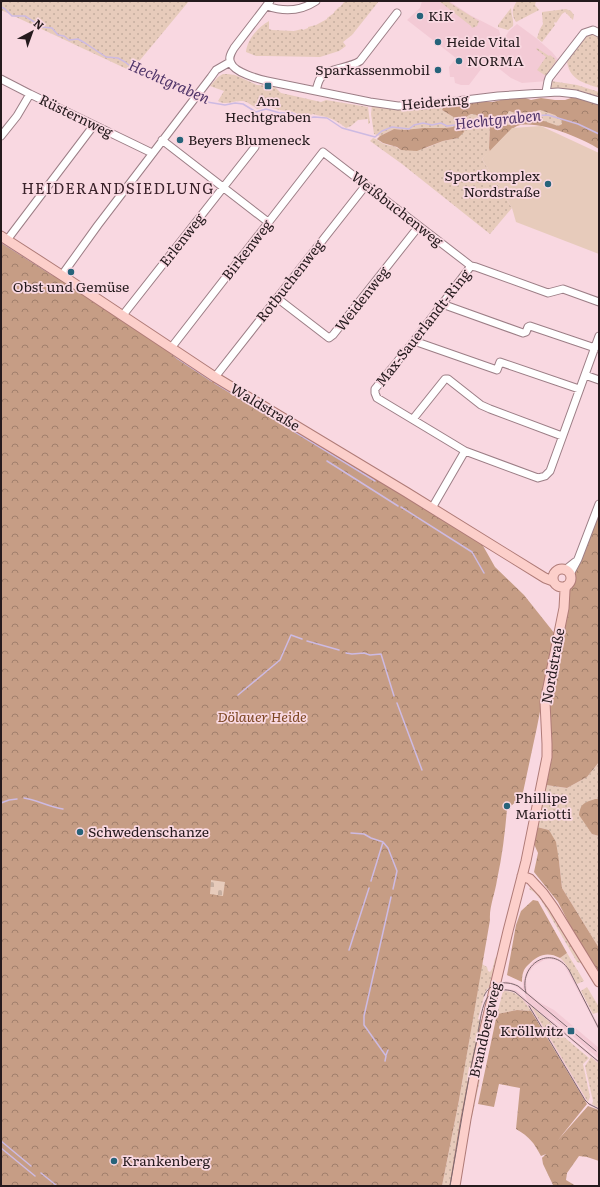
<svg xmlns="http://www.w3.org/2000/svg" width="600" height="1187" font-family="Literata,serif">
	<style>
		.built { fill: #f3cad5 }
		.green { fill: url(#green-dots) }
		.forest { fill: url(#forest-crowns) }
		.cemetery { fill: url(#cemetery-stones) }
		.pitch { fill: #e7cbbb }
		.lines { fill: none; stroke-linecap: round; stroke-linejoin: round }
		.stream { stroke: #cdbae2; stroke-width: 1.5 }
		.minor-casing { stroke: #9c7e86; stroke-width: 9 }
		.major-casing { stroke: #af7b77; stroke-width: 11 }
		.minor { stroke: #fff; stroke-width: 7 }
		.major { stroke: #fccfca; stroke-width: 9 }
		.tram { stroke: #7c686d; stroke-width: 1 }
		.poi-dot { fill: #26637a; stroke: #f9d8e1; stroke-width: 1.5 }
		.labels { text-anchor: middle; stroke-width: 3.5; stroke-linejoin: round; paint-order: stroke }
		.poi-label { font-size: 14px; fill: #251a1d; stroke: #f9d8e1; text-anchor: start }
		.street-label { font-size: 14px; fill: #251a1d; stroke: #f9d8e1 }
		.park-label { font-size: 14px; font-style: italic; fill: #7c4622; stroke: #f9d8e1 }
		.water-label { font-size: 15px; font-style: italic; fill: #503569; stroke: #f9d8e1 }
		.neighbourhood-label { font-size: 15px; letter-spacing: 1px; fill: #3a222a; stroke: #f9d8e1 }
	</style>
	<defs>
		<pattern id="green-dots" width="8" height="8" patternUnits="userSpaceOnUse"><rect width="8" height="8" fill="#e7cbbb"/><path d="M2 2h.1M6 6h.1" fill="none" stroke="#c6aea0" stroke-width="1.8" stroke-linecap="round"/></pattern>
		<pattern id="forest-crowns" width="20" height="18" patternUnits="userSpaceOnUse"><rect width="20" height="18" fill="#c69d85"/><path d="M2 6a3 3 0 1 1 6 0M12 15a3 3 0 1 1 6 0" fill="none" stroke="#a17f6c"/></pattern>
		<pattern id="cemetery-stones" width="16" height="16" patternUnits="userSpaceOnUse"><rect width="16" height="16" fill="#e7cbbb"/><path d="M2 7V4a2 2 0 0 1 4 0v3zM10 15v-3a2 2 0 0 1 4 0v3z" fill="#c6aea0"/></pattern>
	</defs>
	<rect width="100%" height="100%" fill="#f9d8e1"/>
	<path class="built" d="M 422,1 L 449,1 L 470,15 L 499,30 L 502,42 L 509,31 L 517,24 L 536,38 L 552,52 L 561,63 L 548,81 L 522,83 L 511,78 L 488,60 L 469,85 L 461,85 L 455,83 L 454,77 L 450,77 L 449,67 L 456,58 L 407,20 L 420,8 Z
		M 547,957 L 553,957 L 559,959 L 565,962 L 599,1026 L 599,1031 L 568,972 L 564,965 L 559,961 L 550,959 L 544,960 L 534,966 L 529,972 L 526,980 L 527,992 L 539,1002 L 554,1010 L 599,1048 L 599,1050 L 598,1050 L 597,1051 L 599,1053 L 599,1059 L 554,1020 L 547,1016 L 599,1061 L 599,1064 L 531,1006 L 588,1102 L 599,1108 L 599,1110 L 587,1104 L 530,1009 L 516,993 L 510,991 L 503,991 L 503,989 L 505,989 L 516,990 L 527,1000 L 524,992 L 512,984 L 504,984 L 505,981 L 514,983 L 523,988 L 523,982 L 527,970 L 533,962 L 540,959 Z"/>
	<path class="green" d="M 1,1 L 189,1 L 131,71 L 1,10 Z
		M 345,1 L 379,1 L 352,35 L 343,42 L 346,46 L 339,51 L 320,57 L 265,56 L 256,56 L 246,52 C 247,40 258,27 269,21 L 269,29 L 272,30 L 294,31 L 302,29 L 303,30 L 308,28 L 308,27 L 316,25 L 327,19 L 327,18 L 334,13 L 334,12 L 339,7 L 340,7 Z
		M 439,1 L 447,1 L 477,20 L 479,21 L 477,26 L 472,28 L 471,26 Z
		M 517,1 L 536,1 L 535,5 L 539,10 L 516,22 C 511,15 512,8 517,1 Z
		M 511,8 C 511,14 514,20 513,26 L 508,30 L 498,27 L 498,25 Z
		M 566,9 L 571,11 L 574,15 L 573,20 L 565,12 L 562,14 L 556,23 L 555,22 L 554,23 L 555,25 L 542,42 L 537,38 L 540,29 L 543,24 L 542,14 L 542,12 Z
		M 591,33 L 599,35 L 599,88 C 584,83 570,80 567,62 L 588,34 Z
		M 537,48 L 549,56 L 550,55 L 554,58 L 556,61 L 546,76 L 537,70 L 546,57 L 536,49 Z
		M 223,74 L 227,74 L 235,75 L 257,85 L 274,86 L 281,93 L 321,102 L 326,100 L 368,107 L 370,123 L 368,124 L 368,119 L 358,120 L 351,126 L 346,128 C 341,124 335,120 329,118 C 324,116 319,116 313,114 L 306,117 L 293,112 L 280,110 L 268,107 L 257,109 C 253,106 248,102 243,101 C 234,100 226,106 218,101 L 224,91 L 210,86 L 218,77 Z
		M 551,81 L 577,85 L 599,92 L 599,99 L 552,88 L 549,84 Z
		M 449,103 L 442,110 L 455,118 L 459,122 L 463,122 C 468,113 473,112 482,117 L 509,111 L 515,113 L 533,112 L 540,110 L 555,115 L 562,121 L 562,124 L 558,126 C 543,124 522,119 508,125 L 500,121 L 494,121 L 490,126 L 489,148 L 490,152 L 482,159 L 512,208 L 490,234 L 402,164 L 370,141 L 373,138 C 377,139 379,141 382,143 C 390,147 393,144 401,150 L 426,148 L 443,141 L 458,138 L 461,126 L 445,128 L 423,128 L 404,130 L 394,129 L 380,136 L 374,134 L 371,114 L 372,105 Z
		M 599,762 L 599,799 L 595,799 L 592,834 L 599,836 L 599,948 L 562,888 L 559,861 L 549,830 L 537,827 L 546,785 L 567,788 L 587,777 Z
		M 530,887 L 539,892 L 587,968 L 583,964 L 577,962 L 541,900 L 534,892 L 529,889 Z
		M 567,953 L 584,981 L 577,984 C 572,975 568,965 560,958 Z
		M 496,957 L 499,957 L 492,985 L 487,989 L 485,993 L 478,1019 L 482,1021 L 473,1067 L 469,1067 L 467,1081 L 470,1082 L 452,1186 L 442,1186 L 459,1100 L 482,964 L 487,967 L 488,971 L 490,972 C 495,967 493,961 496,957 Z
		M 587,987 L 599,1007 L 599,1012 L 593,1014 L 581,991 Z
		M 499,991 L 472,1117 L 470,1113 L 496,993 Z
		M 503,991 C 517,990 524,1000 531,1011 L 517,1010 L 497,1014 Z
		M 531,1006 L 552,1024 L 551,1026 L 589,1058 L 583,1064 L 590,1097 L 588,1102 Z
		M 591,1057 L 599,1064 L 599,1108 L 592,1104 L 593,1101 L 585,1066 Z"/>
	<path class="forest" d="M 520,96 L 531,100 L 541,98 L 555,100 L 565,100 L 574,97 L 581,98 L 599,104 L 599,149 C 582,138 537,119 517,126 C 511,128 495,147 490,152 L 489,148 L 490,126 L 494,121 C 500,121 504,121 508,125 L 513,123 L 532,120 L 544,121 L 558,126 L 562,124 L 562,121 L 555,115 L 540,110 L 533,112 L 515,113 L 509,111 L 505,118 C 499,119 493,121 488,120 C 476,117 472,107 463,122 L 459,122 L 455,118 L 442,110 L 444,106 L 474,101 L 493,102 L 512,97 Z
		M 461,126 L 465,128 L 464,132 L 458,138 L 443,141 L 417,151 L 401,150 L 397,147 L 383,143 L 377,139 L 380,136 L 394,129 L 404,130 L 423,128 L 445,128 Z
		M 1,239 L 482,544 L 495,567 L 524,595 L 555,634 L 537,727 L 522,797 L 507,809 C 505,833 502,857 497,880 C 495,894 489,907 490,920 L 459,1100 L 442,1186 L 1,1186 Z
		M 599,504 L 599,762 L 587,777 L 567,788 L 546,785 L 552,758 L 547,707 L 567,591 Z
		M 595,799 L 599,799 L 599,836 L 592,834 L 579,815 C 581,802 585,803 595,799 Z
		M 537,827 L 549,830 L 556,842 L 559,861 L 562,888 L 599,948 L 599,982 L 558,902 L 534,872 L 538,853 L 534,844 Z
		M 533,900 L 538,901 L 567,953 L 560,958 C 547,951 538,955 528,965 C 526,967 524,969 523,973 C 522,976 522,979 522,982 L 507,975 L 516,925 L 521,911 Z
		M 517,1010 L 531,1011 L 587,1104 L 558,1140 L 588,1106 L 599,1110 L 599,1161 L 587,1157 L 579,1156 L 567,1173 L 566,1180 L 576,1186 L 553,1185 L 543,1164 L 542,1158 L 546,1154 L 541,1156 C 534,1143 530,1137 516,1129 L 520,1088 L 499,1084 L 494,1107 L 478,1104 L 497,1014 Z"/>
	<path class="cemetery" d="M 211,880 L 225,882 L 223,896 L 210,894 Z"/>
	<path class="pitch" d="M 541,126 L 599,153 L 599,254 L 516,222 L 512,208 L 482,159 L 512,128 Z"/>
	<g class="lines">
		<path class="stream" d="M 1,7 L 5,9 L 12,16 L 25,16 L 42,27 L 52,28 L 58,35 L 64,36 L 69,40 L 78,39 L 85,43 L 106,57 L 118,58 L 125,62 L 134,69 L 193,96
			M 198,98 L 207,102 L 225,105 L 235,103 L 243,104 L 256,112 L 266,109 L 280,113 L 292,113 L 304,119 L 314,117 L 327,118 L 342,128 L 375,137 L 382,131 L 392,127 L 409,129 L 414,125 L 423,123 L 432,125 L 441,123 L 447,126 L 488,121 L 515,117 L 548,115 L 578,124 L 599,134
			M 1,242 L 53,275
			M 171,353 L 177,358 L 212,381
			M 215,383 L 375,481
			M 327,461 L 398,506
			M 401,507 L 472,552 L 484,573
			M 307,641 L 339,650
			M 346,653 L 352,654 L 364,653 L 370,655 L 381,654 L 394,696
			M 238,695 L 280,660 L 291,635 L 302,639
			M 397,703 L 422,770
			M 24,798 C 37,800 49,807 63,809
			M 1,803 L 9,800 L 17,799
			M 351,833 L 364,834 L 371,838 L 383,842 L 388,848 L 397,871 L 393,889
			M 371,881 L 383,842
			M 349,950 L 369,888
			M 386,1055 L 388,1050
			M 385,1061 L 386,1056 L 364,1025 L 364,1016 L 391,897
			M 1,1141 L 31,1166
			M 1,1148 L 35,1176
			M 41,1173 L 57,1186"/>
		<defs>
			<path id="minor" d="M 270,1 L 234,48 C 231,53 228,58 231,63 C 234,72 258,79 267,81 L 370,102 L 398,106 L 424,105 L 498,96 L 558,92 L 576,94 L 599,101
				M 267,6 C 284,12 301,11 316,1
				M 1,79 L 30,94 L 152,153
				M 316,91 C 317,87 318,82 320,79 C 327,67 349,69 360,61 L 397,13
				M 546,92 L 548,81 L 549,78 L 584,33 L 593,30 L 599,33
				M 1,136 L 17,116 L 30,94
				M 162,140 L 268,222
				M 7,240 L 94,125
				M 471,266 L 414,341 L 375,389 L 375,393 L 377,398 L 465,451 L 538,478 L 545,476 L 550,471 L 599,336
				M 62,275 L 98,225 L 211,77 L 216,70 L 230,62
				M 277,298 L 329,338 L 333,335 L 419,226
				M 442,304 L 523,333 L 526,332 L 528,327 L 530,326 L 595,348
				M 123,315 L 255,147
				M 414,341 L 497,370 L 500,362 L 579,389
				M 171,348 L 323,152 L 471,266 L 476,267 L 548,293 L 563,289 L 599,302
				M 585,375 L 599,380
				M 215,377 L 366,185
				M 413,419 L 445,379 L 448,379 L 481,405 L 490,409 L 562,436
				M 432,508 L 465,451
				M 565,570 L 575,562
				M 570,574 L 578,559 L 599,504"/>
			<path id="major" d="M 1,236 L 66,278 L 215,377 L 406,492 L 545,578 L 553,581
				M553 578a9 9 0 1 1 18 0a9 9 0 1 1-18 0Z
				M 522,876 L 530,879 L 543,893 L 553,907 L 599,982
				M 455,1186 L 466,1119 L 477,1062 L 508,931 L 526,861 L 547,757 L 547,744 L 545,702 L 564,608 L 565,590 L 566,586"/>
		</defs>
		<use href="#minor" class="minor-casing"/>
		<use href="#major" class="major-casing"/>
		<use href="#minor" class="minor"/>
		<use href="#major" class="major"/>
		<path class="tram" d="M 526,993 C 518,965 551,943 569,970 L 599,1029
			M 484,996 C 490,982 505,980 518,986 L 596,1051
			M 529,1006 L 585,1100 L 589,1104 L 599,1109
			M 450,1186 C 459,1137 466,1087 477,1039 C 479,1028 481,1009 486,1000 C 492,989 505,988 515,992 L 599,1062"/>
	</g>
	<g class="poi-dot">
		<circle cx="420" cy="16" r="4"/>
		<circle cx="438" cy="42" r="4"/>
		<circle cx="459" cy="61" r="4"/>
		<circle cx="438" cy="70" r="4"/>
		<rect x="264" y="82" width="8" height="8" rx="2"/>
		<circle cx="180" cy="140" r="4"/>
		<circle cx="548" cy="184" r="4"/>
		<circle cx="71" cy="272" r="4"/>
		<circle cx="507" cy="806" r="4"/>
		<circle cx="80" cy="832" r="4"/>
		<rect x="567" y="1027" width="8" height="8" rx="2"/>
		<circle cx="114" cy="1161" r="4"/>
	</g>
	<g class="labels">
		<g class="poi-label">
			<text x="428" y="21">KiK</text>
			<text x="446" y="47">Heide Vital</text>
			<text x="467" y="66">NORMA</text>
			<text x="430" y="75" text-anchor="end">Sparkassenmobil</text>
			<text x="268" y="106" text-anchor="middle">Am<tspan x="268" dy="16">Hechtgraben</tspan></text>
			<text x="188" y="145">Beyers Blumeneck</text>
			<text x="540" y="181" text-anchor="end">Sportkomplex<tspan x="540" dy="16">Nordstraße</tspan></text>
			<text x="71" y="292" text-anchor="middle">Obst und Gemüse</text>
			<text x="515" y="803">Phillipe<tspan x="515" dy="16">Mariotti</tspan></text>
			<text x="88" y="837">Schwedenschanze</text>
			<text x="563" y="1036" text-anchor="end">Kröllwitz</text>
			<text x="122" y="1166">Krankenberg</text>
		</g>
		<g class="street-label">
			<text transform="translate(435 102) rotate(-5)" y="5">Heidering</text>
			<text transform="translate(76 116) rotate(26)" y="5">Rüsternweg</text>
			<text transform="translate(397 209) rotate(38)" y="5">Weißbuchenweg</text>
			<text transform="translate(182 240) rotate(-52)" y="5">Erlenweg</text>
			<text transform="translate(247 250) rotate(-52)" y="5">Birkenweg</text>
			<text transform="translate(290 281) rotate(-52)" y="5">Rotbuchenweg</text>
			<text transform="translate(362 299) rotate(-52)" y="5">Weidenweg</text>
			<text transform="translate(423 328) rotate(-52)" y="5">Max-Sauerlandt-Ring</text>
			<text transform="translate(265 407) rotate(31)" y="5">Waldstraße</text>
			<text transform="translate(553 666) rotate(-80)" y="5">Nordstraße</text>
			<text transform="translate(485 1030) rotate(-77)" y="5">Brandbergweg</text>
		</g>
		<g class="park-label">
			<text x="262" y="722">Dölauer Heide</text>
		</g>
		<g class="water-label">
			<text transform="translate(169 82) rotate(24)" y="5">Hechtgraben</text>
			<text transform="translate(498 120) rotate(-6)" y="5">Hechtgraben</text>
		</g>
		<g class="neighbourhood-label">
			<text x="118" y="194">HEIDERANDSIEDLUNG</text>
		</g>
	</g>
	<rect width="600" height="1187" fill="none" stroke="#251a1d" stroke-width="4"/>
	<g transform="translate(32 32) rotate(41)" stroke="#f9d8e1" stroke-width="3" paint-order="stroke">
	<path d="M0-3L7 15L0 10L-7 15Z" fill="#251a1d"/>
	<text y="-6" font-size="11" font-weight="bold" text-anchor="middle" fill="#251a1d">N</text>
	</g>
</svg>
